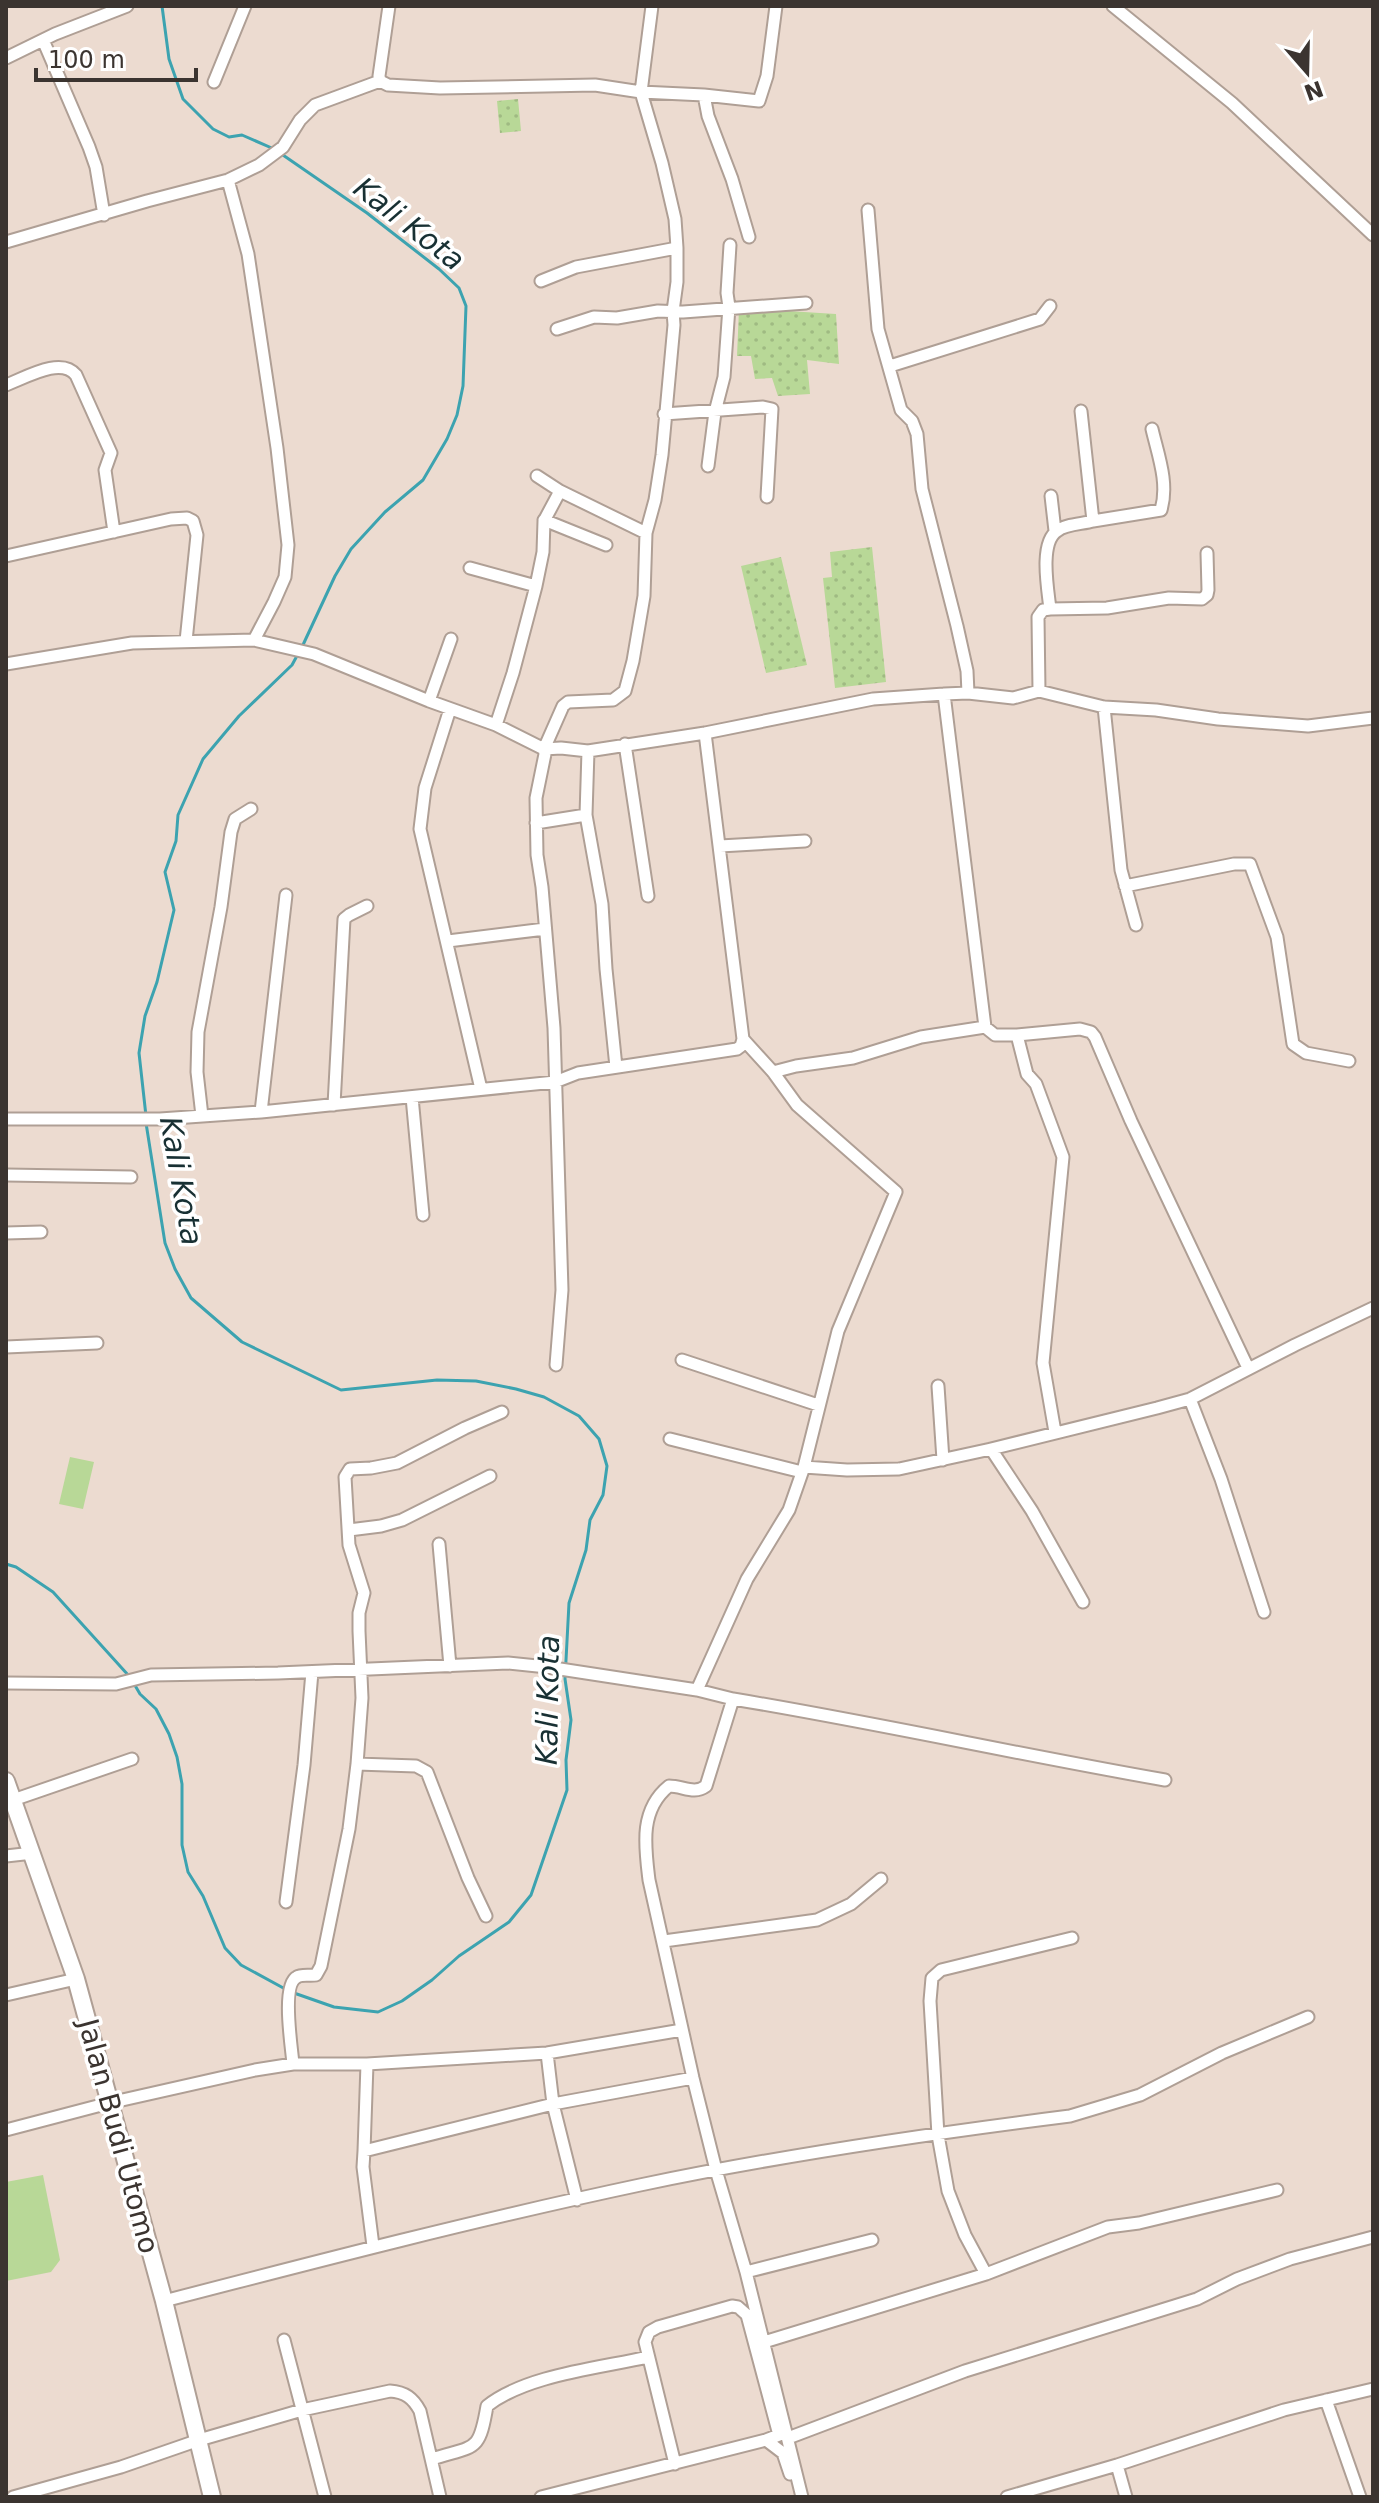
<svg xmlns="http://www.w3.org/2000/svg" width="1379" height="2503" font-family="'DejaVu Sans',sans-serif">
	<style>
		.park { fill: url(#park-dots) }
		.pitch { fill: #b8d897 }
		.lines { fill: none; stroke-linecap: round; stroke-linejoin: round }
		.stream { stroke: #3ca3b0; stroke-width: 3 }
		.street-casing { stroke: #af9f95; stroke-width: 15 }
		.secondary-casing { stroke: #af9f95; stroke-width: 20 }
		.street { stroke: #fff; stroke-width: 11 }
		.secondary { stroke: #fff; stroke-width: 16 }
		.labels { text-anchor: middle; stroke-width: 7; stroke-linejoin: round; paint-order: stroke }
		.street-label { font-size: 28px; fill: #3b3430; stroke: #fff }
		.water-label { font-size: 30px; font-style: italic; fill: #183033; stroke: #fff }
	</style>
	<defs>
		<pattern id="park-dots" width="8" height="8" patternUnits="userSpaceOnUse" patternTransform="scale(2)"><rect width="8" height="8" fill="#b8d897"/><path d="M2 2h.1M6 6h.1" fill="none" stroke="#9fba82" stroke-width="1.8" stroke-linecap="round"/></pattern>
	</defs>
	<rect width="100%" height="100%" fill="#ecdbd0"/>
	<path class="park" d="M 518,99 L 521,131 L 500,133 L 497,101 Z
		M 787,303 L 788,311 L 836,314 L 839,364 L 807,360 L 810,394 L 778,396 L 772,378 L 755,379 L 751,356 L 737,356 L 739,309 Z
		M 872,547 L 886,682 L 835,688 L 823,578 L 832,577 L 830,552 Z
		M 781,557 L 807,665 L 766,673 L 741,566 Z"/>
	<path class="pitch" d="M 70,1457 L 94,1462 L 83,1509 L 59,1504 Z
		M 43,2175 L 60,2260 L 51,2272 L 6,2281 L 6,2182 Z"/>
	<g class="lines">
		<path class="stream" d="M 162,6 L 169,59 L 183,99 L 213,129 L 229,137 L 242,135 L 274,149
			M 280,153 L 367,213 L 439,269 L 459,288 L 466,306 L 463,386 L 457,415 L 447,439 L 423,480 L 385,512 L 351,549 L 335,576 L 302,647
			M 146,1116 L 139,1053 L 145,1016 L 157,982 L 174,910 L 165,872 L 176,841 L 178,815 L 203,759 L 239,716 L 292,665 L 298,654
			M 146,1123 L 165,1243 L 175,1269 L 191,1298 L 242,1342 L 341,1390 L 437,1380 L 476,1381 L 516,1389 L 544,1397 L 579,1416 L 599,1439 L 607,1466 L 603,1495 L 590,1520 L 586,1550 L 569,1603 L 565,1679 L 571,1720 L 566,1760 L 567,1790 L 531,1895 L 509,1922 L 459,1956 L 432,1980 L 402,2001 L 378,2012 L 334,2007 L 294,1993
			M 6,1564 L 16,1567 L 53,1592 L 129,1676
			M 133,1682 L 140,1694 L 156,1709 L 169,1734 L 177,1757 L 182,1784 L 182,1845 L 188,1872 L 203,1896 L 225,1948 L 241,1965 L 287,1990"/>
		<defs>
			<path id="street" d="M 389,6 L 379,76 L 380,81 L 388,85 L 440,88 L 595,85 L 641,92 L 704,95 L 759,101 L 767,76 L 776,6
				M 1113,6 L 1232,103 L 1373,235
				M 43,40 L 89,147 L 96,167 L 104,215
				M 6,58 L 55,34 L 127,6
				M 214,82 L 245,6
				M 704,95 L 708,116 L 732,179 L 749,237
				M 228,180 L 248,254 L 277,448 L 288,545 L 285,577 L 274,602 L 254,640
				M 868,210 L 878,329 L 901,410 L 912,421 L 917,434 L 922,489 L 957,626 L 967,671 L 968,693
				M 6,242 L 147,201 L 228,180 L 259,165 L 283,147 L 300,120 L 315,105 L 380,81
				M 541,281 L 576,267 L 677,248
				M 557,329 L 594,317 L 617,318 L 658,311 L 683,312 L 806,303
				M 890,366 L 1040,319 L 1050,306
				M 6,385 C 25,378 61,356 76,375 L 111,453 L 105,470 L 114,532
				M 1081,411 L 1093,521 L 1161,510 C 1169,483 1158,455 1152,429
				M 664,414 L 763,407 L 772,409 L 767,497
				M 708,466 L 715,412 L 724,377 L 729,307 L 727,293 L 730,245
				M 537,476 L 560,491 L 646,533
				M 1051,496 L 1055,531
				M 544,520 L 606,545
				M 6,556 L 171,519 L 187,518 L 193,521 L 197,535 L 186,641
				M 470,568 L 536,586
				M 1050,609 L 1107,608 L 1169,598 L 1202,599 L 1207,595 L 1208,590 L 1207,553
				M 6,664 L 132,643 L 254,640 L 314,654 L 429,701 L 496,725 L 544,749 L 561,748 L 588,751 L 705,733 L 873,699 L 944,694 L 968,693 L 1013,698 L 1039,691 L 1104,707 L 1156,710 L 1218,719 L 1308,726 L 1373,718
				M 1039,691 L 1038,617 L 1043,610 L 1050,609 C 1048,590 1039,543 1057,531 C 1065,524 1083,524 1093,521
				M 944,694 L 985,1027 L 995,1035 L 1017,1035 L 1027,1074 L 1036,1084 L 1063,1157 L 1043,1363 L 1055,1432
				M 429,701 L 451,639
				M 1104,707 L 1121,870 L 1136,925
				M 450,709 L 425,788 L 420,829 L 481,1089
				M 496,725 L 513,673 L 536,586 L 543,552 L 544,521 L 560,491
				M 625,744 L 648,896
				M 588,751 L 586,815 L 602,904 L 606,969 L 616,1067
				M 536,823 L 586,815
				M 720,846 L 805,841
				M 1125,886 L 1234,864 L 1250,864 L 1277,937 L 1293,1044 L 1306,1053 L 1349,1061
				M 448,941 L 545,929
				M 1017,1035 L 1080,1029 L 1091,1032 L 1095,1037 L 1131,1121 L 1248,1368
				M 773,1072 L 796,1066 L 853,1058 L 921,1037 L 985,1027
				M 412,1097 L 423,1215
				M 334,1105 L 344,919 L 349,915 L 367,906
				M 261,1112 L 286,895
				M 202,1116 L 197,1072 L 198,1032 L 221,907 L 231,832 L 235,819 L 251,809
				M 6,1119 L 160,1119 L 261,1112 L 555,1082 L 578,1073 L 737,1049 L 741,1046 L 743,1039 L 705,733
				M 6,1175 L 131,1177
				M 6,1233 L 41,1232
				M 6,1347 L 97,1343
				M 682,1360 L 818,1405
				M 556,1365 L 562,1290 L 554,1028 L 542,887 L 537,855 L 536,798 L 545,754 L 544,749 L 563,706 L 568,702 L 613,700 L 625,691 L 633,661 L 644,596 L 646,533 L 655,500 L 662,455 L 674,325 L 673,311 L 677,282 L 677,248 L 675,219 L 662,163 L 641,92 L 652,6
				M 938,1386 L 943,1460
				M 1190,1399 L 1221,1479 L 1264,1612
				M 670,1439 L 802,1472
				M 991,1449 L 1032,1511 L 1083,1602
				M 804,1467 L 847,1470 L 899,1469 L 991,1449 L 1157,1408 L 1190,1399 L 1295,1345 L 1373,1308
				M 349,1530 L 381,1526 L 402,1520 L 490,1476
				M 439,1544 L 450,1666
				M 6,1683 L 116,1684 L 151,1675 L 278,1673 L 508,1663 L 547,1667 L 697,1690 L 733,1699 L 706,1786 C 694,1795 683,1786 669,1786 C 639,1810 645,1847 649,1880 L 693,2078 L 716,2170 L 746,2272 L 802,2497
				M 697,1690 L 747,1579 L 789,1510 L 804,1467 L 838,1331 L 896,1192 L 797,1105 L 773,1072 L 743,1039
				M 733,1699 C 878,1723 1021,1755 1165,1780
				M 357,1764 L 416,1766 L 427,1772 L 468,1878 L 486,1916
				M 13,1800 L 132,1759
				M 6,1856 L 33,1853
				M 286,1902 L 304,1765 L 312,1672
				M 664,1941 L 817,1920 L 851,1904 L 881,1879
				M 6,1995 L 76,1979
				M 547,2053 L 553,2104 L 577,2200
				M 293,2064 C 292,2049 281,1985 297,1977 C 301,1974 311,1976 316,1975 L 321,1966 L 349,1829 L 357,1764 L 362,1698 L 359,1631 L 359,1613 L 364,1593 L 349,1545 L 345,1477 L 350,1469 L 371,1468 L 397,1463 L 465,1428 L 502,1412
				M 6,2130 L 109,2103 L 255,2070 L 293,2064 L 367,2064 L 547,2053 L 682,2030
				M 364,2151 L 367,2064
				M 373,2246 L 363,2167 L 364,2151 L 553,2104 L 693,2078
				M 746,2272 L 872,2240
				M 986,2274 L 965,2235 L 948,2191 L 938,2135 L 930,2001 L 932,1978 L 941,1970 L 1072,1938
				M 164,2301 C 322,2260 480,2219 640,2185 C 782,2155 927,2134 1070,2116 L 1140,2095 L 1222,2053 L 1308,2017
				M 284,2340 L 325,2497
				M 764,2342 L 986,2274 L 1108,2227 L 1139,2223 L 1277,2190
				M 1326,2400 L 1360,2497
				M 788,2438 L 965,2371 L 1197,2299 L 1237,2279 L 1290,2259 L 1373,2237
				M 766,2440 L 783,2453 L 790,2474
				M 432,2459 C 476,2445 479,2453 487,2406 C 526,2375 600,2368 648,2357
				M 1117,2465 L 1126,2497
				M 13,2497 L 121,2467 L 199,2440 L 302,2410 L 390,2391 C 405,2392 413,2398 420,2411 L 440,2497
				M 541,2497 L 766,2440 L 779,2435 L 747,2315 L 738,2307 L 732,2306 L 658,2327 L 649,2332 L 645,2342 L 675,2464
				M 1007,2497 L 1117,2465 L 1284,2410 L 1373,2389"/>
			<path id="secondary" d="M 6,1781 L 76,1979 L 164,2301 L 212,2497"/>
		</defs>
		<use href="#street" class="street-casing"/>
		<use href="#secondary" class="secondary-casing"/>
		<use href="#street" class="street"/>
		<use href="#secondary" class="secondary"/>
	</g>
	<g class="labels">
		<g class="street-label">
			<text transform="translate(119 2136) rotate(75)" y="10">Jalan Budi Utomo</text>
		</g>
		<g class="water-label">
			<text transform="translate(409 224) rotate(38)" y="10">Kali Kota</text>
			<text transform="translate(181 1181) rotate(80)" y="10">Kali Kota</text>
			<text transform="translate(548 1700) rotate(-89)" y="10">Kali Kota</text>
		</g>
	</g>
	<rect width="1379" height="2503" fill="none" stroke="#3b3430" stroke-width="16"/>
	<g transform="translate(1307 72) rotate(160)" stroke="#ffffff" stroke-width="6" paint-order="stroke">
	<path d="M0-6L14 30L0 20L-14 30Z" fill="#3b3430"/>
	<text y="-12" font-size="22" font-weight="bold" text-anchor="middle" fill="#3b3430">N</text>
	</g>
	<path d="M36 68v12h160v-12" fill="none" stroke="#3b3430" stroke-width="4"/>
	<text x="48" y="68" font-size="24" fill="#3b3430" stroke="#ffffff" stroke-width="6" paint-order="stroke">100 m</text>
</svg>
